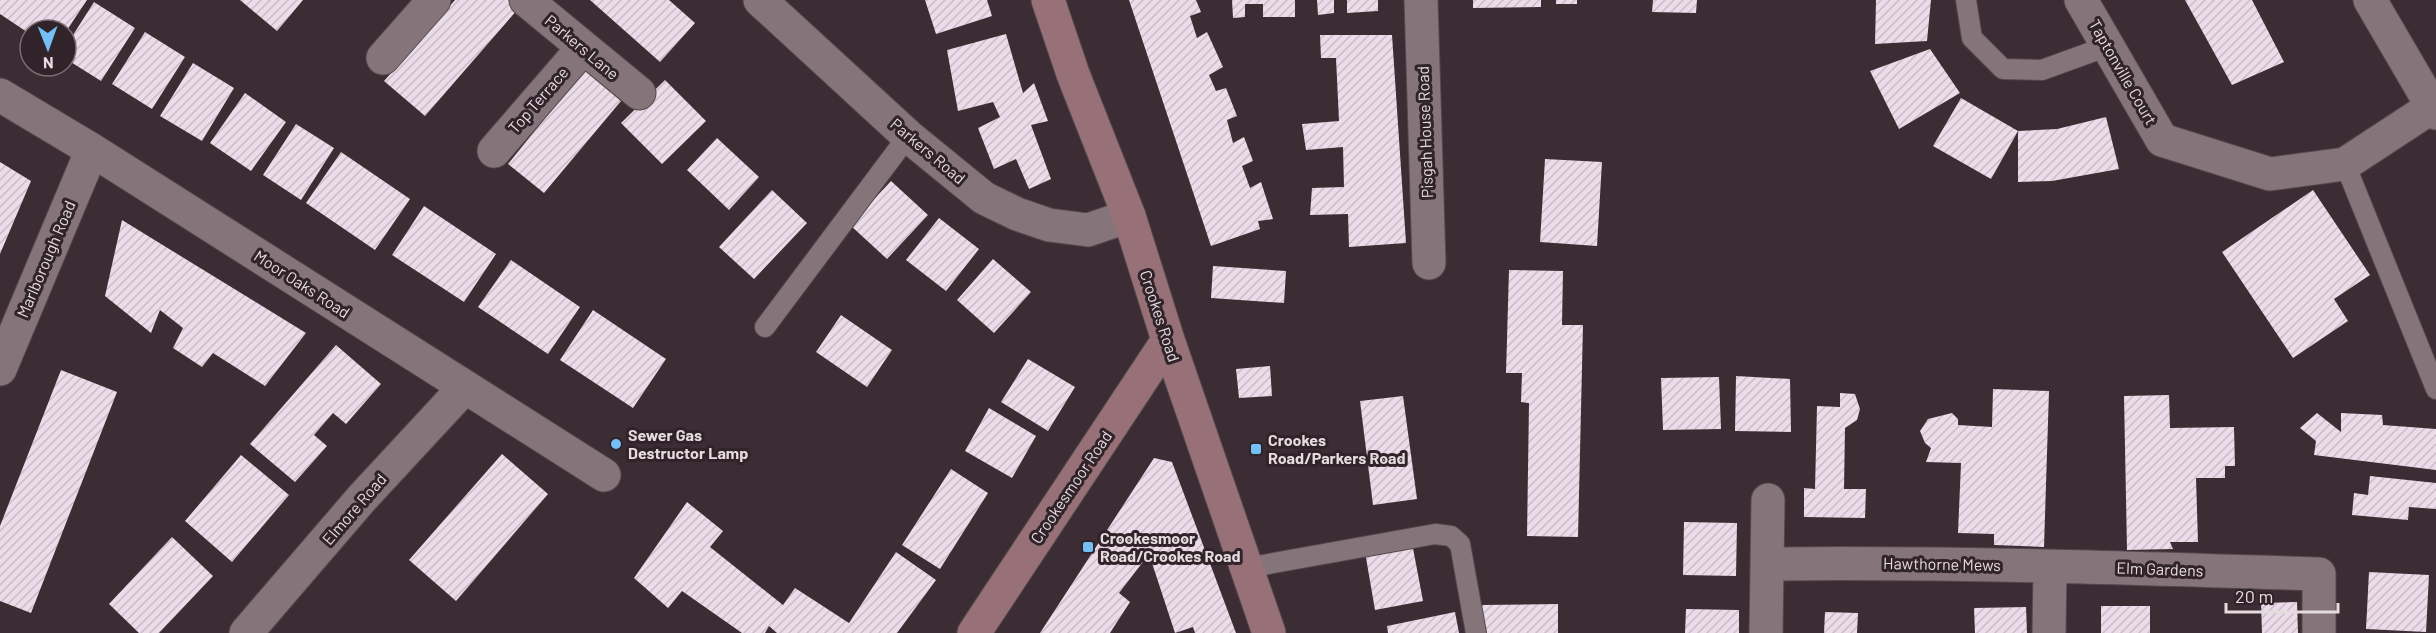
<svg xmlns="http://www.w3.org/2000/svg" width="2436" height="633" font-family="Barlow,sans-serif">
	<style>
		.building { fill: url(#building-hatch) }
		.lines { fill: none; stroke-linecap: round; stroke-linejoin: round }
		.lane-casing { stroke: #55494d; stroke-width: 22 }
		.street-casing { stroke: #55494d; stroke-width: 35 }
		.secondary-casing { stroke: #55494d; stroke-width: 35 }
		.lane { stroke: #85757b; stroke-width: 20 }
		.street { stroke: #85757b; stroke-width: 33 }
		.secondary { stroke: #987178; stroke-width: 33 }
		.poi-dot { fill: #74c0f6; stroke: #302329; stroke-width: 2 }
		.labels { text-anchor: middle; stroke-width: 6; stroke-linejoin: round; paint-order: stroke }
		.street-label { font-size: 16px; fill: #e6dce0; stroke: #302329 }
		.poi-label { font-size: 16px; font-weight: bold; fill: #e6dce0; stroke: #302329; text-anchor: start }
	</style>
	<defs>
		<pattern id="building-hatch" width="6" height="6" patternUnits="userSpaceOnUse" patternTransform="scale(1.5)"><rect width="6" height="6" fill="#eadce8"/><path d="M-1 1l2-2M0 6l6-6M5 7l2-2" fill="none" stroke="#c9bdc7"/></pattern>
	</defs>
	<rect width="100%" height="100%" fill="#3b2d33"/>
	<path class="building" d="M 0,0 L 87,0 L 67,30 L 30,30 L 30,34 L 0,14 Z
		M 240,0 L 303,0 L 277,31 Z
		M 455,0 L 508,0 L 518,9 L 425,116 L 384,81 Z
		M 590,0 L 669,0 L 695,23 L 660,62 Z
		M 925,0 L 987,0 L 992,16 L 936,34 Z
		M 1129,0 L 1196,0 L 1201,12 L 1190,16 L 1197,38 L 1207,32 L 1223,67 L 1209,75 L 1216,91 L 1226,88 L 1237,116 L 1227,120 L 1233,143 L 1244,137 L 1253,161 L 1242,166 L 1250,188 L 1261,182 L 1273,219 L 1258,221 L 1260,229 L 1211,246 Z
		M 1232,0 L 1295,0 L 1295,17 L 1263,17 L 1263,4 L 1245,4 L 1245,17 L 1233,18 Z
		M 1317,0 L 1334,0 L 1334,13 L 1318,15 Z
		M 1347,0 L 1378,0 L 1378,11 L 1347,13 Z
		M 1473,0 L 1541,0 L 1541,7 L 1473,8 Z
		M 1556,0 L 1577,0 L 1577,4 L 1556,4 Z
		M 1653,0 L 1697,0 L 1696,13 L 1652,12 Z
		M 1876,0 L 1931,0 L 1927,41 L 1875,44 Z
		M 2185,0 L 2252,0 L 2284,62 L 2232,85 Z
		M 94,2 L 135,28 L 101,81 L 66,59 L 66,46 Z
		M 145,32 L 185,57 L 152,109 L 112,84 Z
		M 1006,34 L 1023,93 L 1034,83 L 1048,121 L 1031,125 L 1051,179 L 1029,189 L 1016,159 L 994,169 L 978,128 L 1000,117 L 993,102 L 958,111 L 947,50 Z
		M 1320,35 L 1392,35 L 1406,243 L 1349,247 L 1348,214 L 1310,215 L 1312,188 L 1344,187 L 1343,147 L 1306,150 L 1302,124 L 1339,121 L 1336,58 L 1321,58 Z
		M 1930,49 L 1960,93 L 1899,129 L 1870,71 Z
		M 193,63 L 234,88 L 202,141 L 160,116 Z
		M 584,70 L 621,101 L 544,193 L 508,164 Z
		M 665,80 L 706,121 L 662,164 L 621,123 Z
		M 245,93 L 286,122 L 251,171 L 210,143 Z
		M 1961,98 L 2018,131 L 1991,179 L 1933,146 Z
		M 2106,117 L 2119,169 L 2052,181 L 2018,182 L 2018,131 L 2057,129 Z
		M 296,124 L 334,148 L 301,200 L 263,175 Z
		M 717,138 L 759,177 L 729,210 L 687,170 Z
		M 341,152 L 410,199 L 375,250 L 306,203 Z
		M 1545,159 L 1602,162 L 1597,246 L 1540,242 Z
		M 0,162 L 31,181 L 0,254 Z
		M 891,181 L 928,215 L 887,259 L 850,225 Z
		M 772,190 L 807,223 L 754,279 L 719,247 Z
		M 2313,190 L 2370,275 L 2334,299 L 2348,321 L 2293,358 L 2222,252 Z
		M 424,206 L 496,254 L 464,302 L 392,255 Z
		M 939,218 L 979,249 L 946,291 L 906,260 Z
		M 122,220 L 306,333 L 265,386 L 213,353 L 202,367 L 173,348 L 183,328 L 160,310 L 151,333 L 105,296 Z
		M 993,259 L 1031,292 L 994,333 L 957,300 Z
		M 511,260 L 580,307 L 548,354 L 478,307 Z
		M 1213,266 L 1286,271 L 1284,303 L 1211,298 Z
		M 1509,270 L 1563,271 L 1562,325 L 1583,325 L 1578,537 L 1527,536 L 1529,403 L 1521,402 L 1522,373 L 1506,373 Z
		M 593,310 L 666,359 L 633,408 L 560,360 Z
		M 841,315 L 892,350 L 867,387 L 816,352 Z
		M 336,345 L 381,384 L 346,424 L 333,413 L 314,435 L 327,446 L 295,482 L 250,444 Z
		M 1028,359 L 1075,387 L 1048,431 L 1001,402 Z
		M 1270,366 L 1272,396 L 1239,398 L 1236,369 Z
		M 61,370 L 117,392 L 31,613 L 0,601 L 0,526 Z
		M 1736,376 L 1790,379 L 1791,432 L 1735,431 Z
		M 1719,377 L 1721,429 L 1663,430 L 1661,378 Z
		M 1993,389 L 2049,391 L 2044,547 L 1994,545 L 1994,534 L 1958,533 L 1961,463 L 1926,462 L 1931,448 L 1925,443 L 1920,431 L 1928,419 L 1952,413 L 1958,419 L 1958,425 L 1992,427 Z
		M 1840,393 L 1855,394 L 1860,409 L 1857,420 L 1845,428 L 1844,489 L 1866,489 L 1865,518 L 1804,517 L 1804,488 L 1815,489 L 1817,406 L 1840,407 Z
		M 2169,395 L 2170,428 L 2234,427 L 2235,466 L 2225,466 L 2225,478 L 2196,478 L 2198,542 L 2170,542 L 2173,549 L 2127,550 L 2124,396 Z
		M 1403,396 L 1417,499 L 1373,505 L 1360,401 Z
		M 989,408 L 1036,436 L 1012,478 L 965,451 Z
		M 2317,413 L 2341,432 L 2341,413 L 2382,415 L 2383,425 L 2436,429 L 2436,470 L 2314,455 L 2316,441 L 2300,428 Z
		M 502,454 L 548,494 L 456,601 L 409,560 Z
		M 241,455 L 289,495 L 232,562 L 185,521 Z
		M 1154,458 L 1172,462 L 1236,633 L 1195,633 L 1193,627 L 1175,633 L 1149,554 L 1119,593 L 1130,602 L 1110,633 L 1040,633 Z
		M 951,469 L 988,493 L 940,569 L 902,545 Z
		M 2370,476 L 2436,483 L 2436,509 L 2409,507 L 2408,520 L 2352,515 L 2354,493 L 2368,495 Z
		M 687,502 L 723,531 L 710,547 L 783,605 L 795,588 L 849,623 L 896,552 L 936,580 L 897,633 L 777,633 L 769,626 L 765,633 L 742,633 L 682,591 L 668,608 L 634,578 Z
		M 1684,522 L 1737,523 L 1736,576 L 1683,575 Z
		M 172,537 L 213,576 L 159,633 L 139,633 L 109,604 Z
		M 1412,543 L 1423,601 L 1375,610 L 1365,552 Z
		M 2369,572 L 2429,575 L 2426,632 L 2366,629 Z
		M 2297,602 L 2298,633 L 2262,633 L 2261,603 Z
		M 1558,604 L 1558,633 L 1484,633 L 1481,630 L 1481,605 Z
		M 2101,606 L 2150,606 L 2150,633 L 2101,633 Z
		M 2026,607 L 2027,633 L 1975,633 L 1974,608 Z
		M 1686,609 L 1739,610 L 1739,633 L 1685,633 Z
		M 1455,612 L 1459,633 L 1388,633 L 1387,626 Z
		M 1825,612 L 1858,613 L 1857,633 L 1824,633 Z"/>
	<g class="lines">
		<defs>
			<path id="lane" d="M 1966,0 L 1972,38 L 2003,69 L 2042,70 L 2108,46
				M 2345,164 L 2436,389
				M 765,327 L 908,136
				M 1246,568 L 1435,534 L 1451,536 L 1460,544 L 1476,633"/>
			<path id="street" d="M 526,0 L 639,93
				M 760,0 L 908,136 L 984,198 L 1017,214 L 1049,225 L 1088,230 L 1129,216
				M 1421,0 L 1429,263
				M 2081,0 L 2162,140 L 2270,174 L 2345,164 L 2432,107
				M 2370,0 L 2436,113
				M 383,58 L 434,0
				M 0,95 L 92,150 L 604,475
				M 494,151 L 583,48
				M 0,369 L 92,150
				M 1768,564 C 1952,562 2135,568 2319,574 L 2319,633
				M 246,633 L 362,498 L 464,388
				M 1766,633 L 1768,500
				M 2049,633 L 2050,567"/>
			<path id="secondary" d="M 1048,0 L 1073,74 L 1129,216 L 1168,340 L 1269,633
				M 974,633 L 1168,340"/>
		</defs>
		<use href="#lane" class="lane-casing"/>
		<use href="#street" class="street-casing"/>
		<use href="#secondary" class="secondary-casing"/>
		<use href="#lane" class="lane"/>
		<use href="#street" class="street"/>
		<use href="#secondary" class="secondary"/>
	</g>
	<g class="poi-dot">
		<circle cx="616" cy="444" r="6"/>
		<rect x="1250" y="443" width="12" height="12" rx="3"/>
		<rect x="1082" y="541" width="12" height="12" rx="3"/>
	</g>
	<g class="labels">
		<g class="street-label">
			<text transform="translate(582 47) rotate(40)" y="6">Parkers Lane</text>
			<text transform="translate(2123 72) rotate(60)" y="6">Taptonville Court</text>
			<text transform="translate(538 100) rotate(-49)" y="6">Top Terrace</text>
			<text transform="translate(1425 132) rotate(-92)" y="6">Pisgah House Road</text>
			<text transform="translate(928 151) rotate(40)" y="6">Parkers Road</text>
			<text transform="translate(46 259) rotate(-67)" y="6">Marlborough Road</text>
			<text transform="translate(302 284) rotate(33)" y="6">Moor Oaks Road</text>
			<text transform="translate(1160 316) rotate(72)" y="6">Crookes Road</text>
			<text transform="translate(1071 487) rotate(-56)" y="6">Crookesmoor Road</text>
			<text transform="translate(354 509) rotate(-49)" y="6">Elmore Road</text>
			<text transform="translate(1942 564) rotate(1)" y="6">Hawthorne Mews</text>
			<text transform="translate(2160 569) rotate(2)" y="6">Elm Gardens</text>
		</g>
		<g class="poi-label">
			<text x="628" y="441">Sewer Gas<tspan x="628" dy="18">Destructor Lamp</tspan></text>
			<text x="1268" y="446">Crookes<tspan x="1268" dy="18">Road/Parkers Road</tspan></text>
			<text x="1100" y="544">Crookesmoor<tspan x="1100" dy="18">Road/Crookes Road</tspan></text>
		</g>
	</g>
	<g transform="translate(48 48) rotate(179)"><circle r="28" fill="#302329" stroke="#796d72" stroke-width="1.5"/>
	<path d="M0-4.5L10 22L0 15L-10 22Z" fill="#74c0f6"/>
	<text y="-9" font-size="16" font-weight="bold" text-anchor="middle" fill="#e6dce0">N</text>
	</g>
	<path d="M2226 603v9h112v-9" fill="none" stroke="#e6dce0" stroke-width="3"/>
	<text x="2235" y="603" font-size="18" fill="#e6dce0" stroke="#302329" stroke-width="4.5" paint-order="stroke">20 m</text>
</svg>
